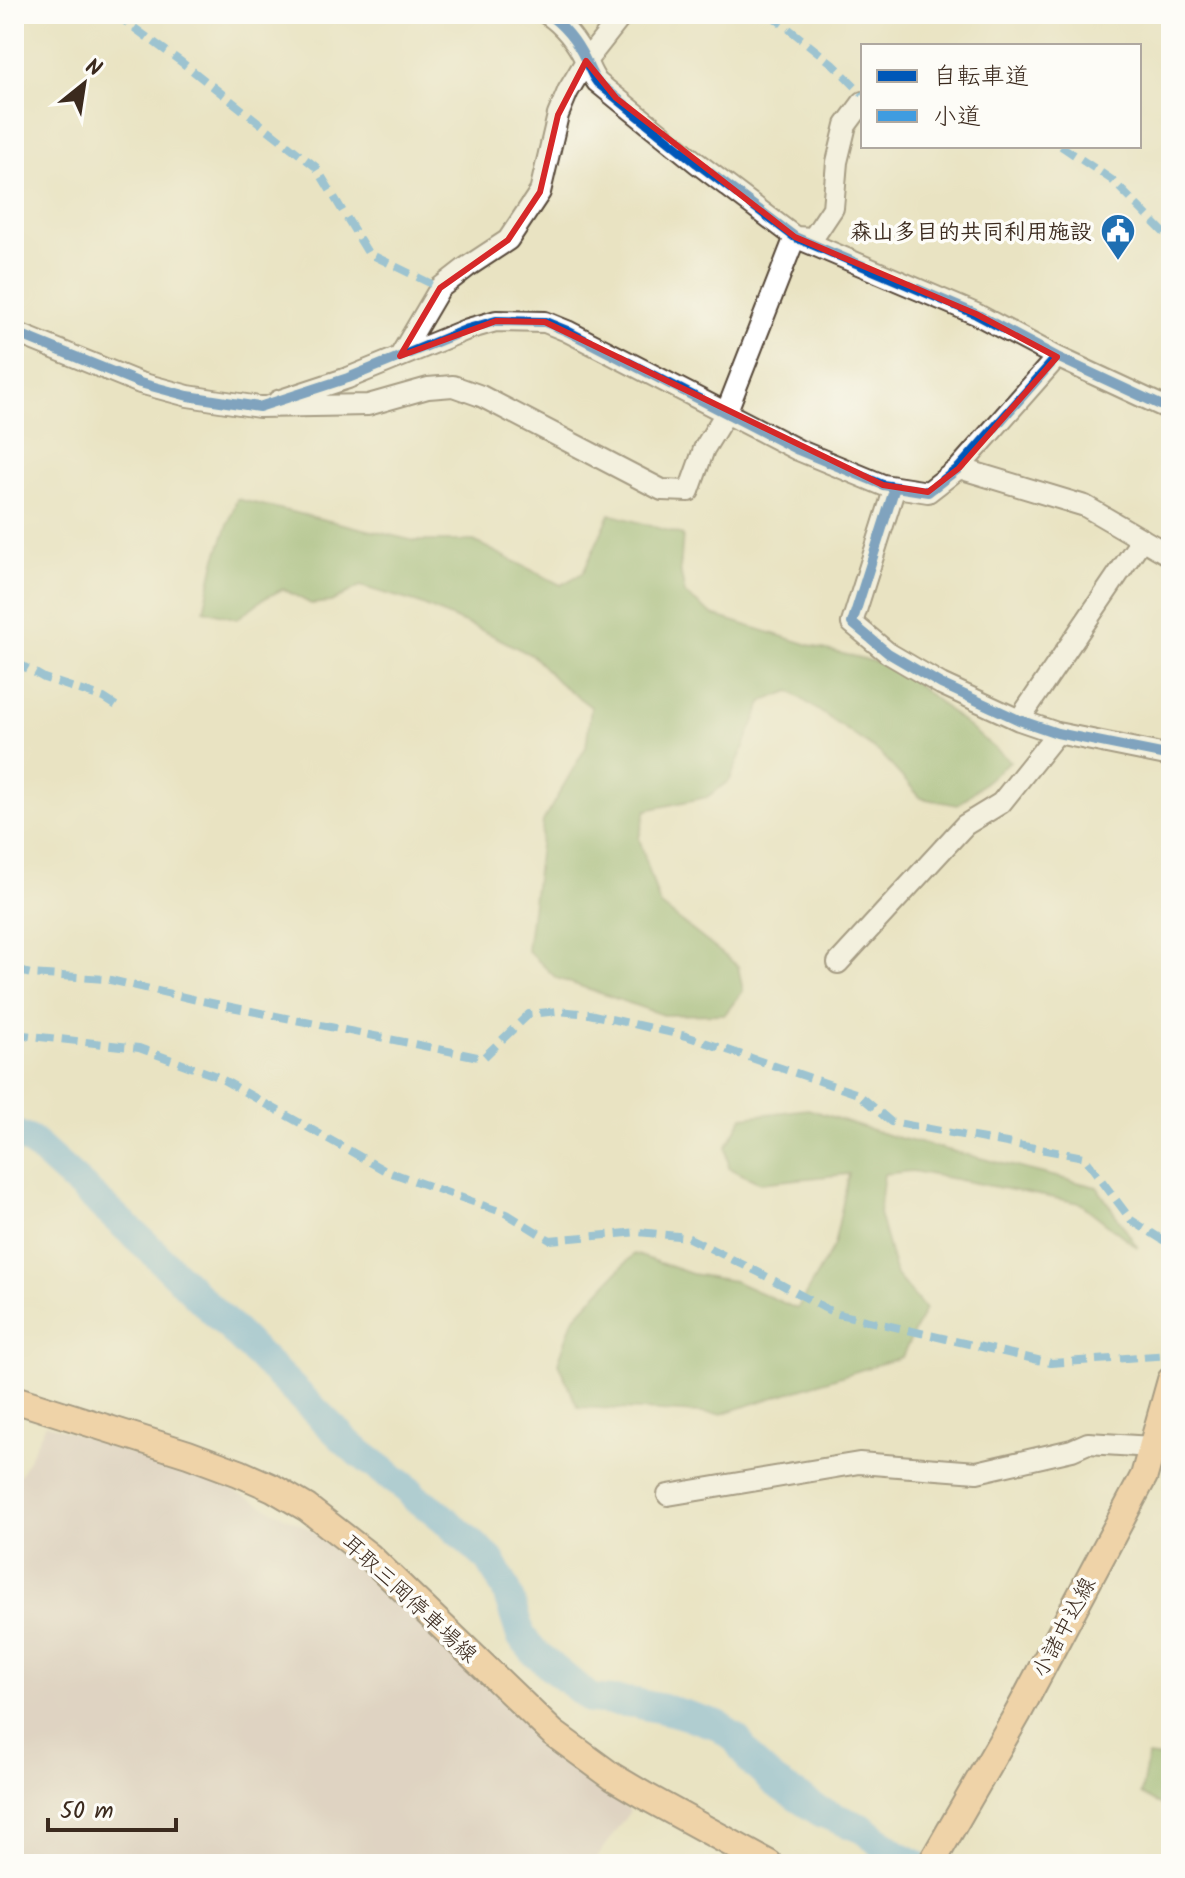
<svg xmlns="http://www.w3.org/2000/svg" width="1185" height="1878" font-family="Kalam,'Klee One',sans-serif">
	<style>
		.industrial { fill: #d2bfc0 }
		.forest { fill: #80aa62; stroke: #5e6a40; stroke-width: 2 }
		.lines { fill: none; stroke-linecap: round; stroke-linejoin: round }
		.river { stroke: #6bb1e1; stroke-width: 30 }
		.minor-casing { stroke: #554637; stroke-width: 24 }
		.major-casing { stroke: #554637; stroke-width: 30 }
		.minor { stroke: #fff; stroke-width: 20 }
		.major { stroke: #f7be87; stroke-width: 26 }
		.quiet { stroke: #3f9ce0; stroke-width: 8; stroke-dasharray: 16 8; stroke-linecap: butt }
		.cycleway-casing { stroke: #fdfcf7; stroke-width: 15 }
		.cycleway { stroke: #0057b8; stroke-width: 10 }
		.marked { fill: none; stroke: #d62828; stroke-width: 6; stroke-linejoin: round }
		.labels { text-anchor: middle; stroke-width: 7; stroke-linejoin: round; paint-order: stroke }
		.poi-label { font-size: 22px; font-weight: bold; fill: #3b2a1e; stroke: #fdfcf7; text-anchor: end }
		.street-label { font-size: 22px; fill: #3b2a1e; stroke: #fdfcf7 }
	</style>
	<rect width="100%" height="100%" fill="#fdfcf7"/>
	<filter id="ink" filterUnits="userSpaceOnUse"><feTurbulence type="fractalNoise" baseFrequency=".0125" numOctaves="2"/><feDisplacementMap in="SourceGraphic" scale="16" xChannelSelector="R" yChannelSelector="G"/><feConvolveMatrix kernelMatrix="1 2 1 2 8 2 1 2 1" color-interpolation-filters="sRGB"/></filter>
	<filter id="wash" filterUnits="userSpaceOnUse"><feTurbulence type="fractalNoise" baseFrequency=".006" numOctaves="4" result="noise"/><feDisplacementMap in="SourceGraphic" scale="32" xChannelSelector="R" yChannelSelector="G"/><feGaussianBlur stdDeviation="1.8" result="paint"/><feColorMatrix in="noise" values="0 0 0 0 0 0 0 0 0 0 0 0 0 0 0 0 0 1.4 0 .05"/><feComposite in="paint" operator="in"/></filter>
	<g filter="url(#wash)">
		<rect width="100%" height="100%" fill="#e9e3c2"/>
		<path class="industrial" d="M 46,1424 L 229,1488 L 314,1531 L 630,1811 L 593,1864 L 14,1864 L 14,1473 L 20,1475 Z"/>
		<path class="forest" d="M 237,499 L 415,541 L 474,541 L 561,585 L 583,573 L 610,514 L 683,535 L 680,569 L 685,594 L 713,615 L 819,648 L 896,667 L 1010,761 L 958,805 L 921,798 L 880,753 L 790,691 L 763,701 L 730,780 L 707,797 L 646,810 L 639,838 L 660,905 L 738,966 L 743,991 L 725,1014 L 663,1015 L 556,978 L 527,950 L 543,821 L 586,747 L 591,707 L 558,682 L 533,656 L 490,634 L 418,603 L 360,586 L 331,602 L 311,604 L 283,589 L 263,599 L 237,619 L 204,610 L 215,561 Z
			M 808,1109 L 891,1136 L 1097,1187 L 1138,1248 L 1080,1203 L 912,1171 L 884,1174 L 879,1213 L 896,1275 L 925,1309 L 902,1357 L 721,1414 L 578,1407 L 558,1363 L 573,1319 L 634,1254 L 692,1274 L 734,1281 L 797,1309 L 834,1245 L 849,1174 L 760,1183 L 729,1168 L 726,1147 L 743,1117 Z
			M 1148,1756 L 1171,1759 L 1171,1812 L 1141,1794 Z"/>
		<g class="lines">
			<path class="river" d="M 14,1134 L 31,1141 L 146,1245 L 352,1447 L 410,1491 L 415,1498 L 434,1510 L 490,1560 L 506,1589 L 521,1636 L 536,1654 L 591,1699 L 635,1703 L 672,1711 L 718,1725 L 737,1740 L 752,1762 L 774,1782 L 821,1812 L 863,1829 L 897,1855 L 915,1864"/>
		</g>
	</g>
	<g filter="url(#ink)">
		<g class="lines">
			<defs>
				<path id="minor" d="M 547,14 C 563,24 577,42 585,59 C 589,67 591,74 597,82 L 697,163 L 795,237 L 976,314 L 1057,357 L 1171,410
					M 795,237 L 813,238 L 833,208 L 837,162 L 846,125 L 863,102
					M 14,332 L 140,383 L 188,396 L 259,407 L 368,405 L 428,388 L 453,386 L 481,396 L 662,490 L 689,491 L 704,449 L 726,413 L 795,237
					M 400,356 L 440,288 L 467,267 L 508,240 L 540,192 L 558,115 L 568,91 L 586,61 L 623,14
					M 278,401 L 348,378 L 468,329 L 496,321 L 545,322 L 567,331 L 798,450 L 883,485 L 928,492 L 959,468 L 1057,357
					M 959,468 L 1085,506 L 1171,556
					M 895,487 L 852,623 L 888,653 L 941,684 L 1019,720 L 1057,733 L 1171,756
					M 1019,720 L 1142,539
					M 838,963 L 965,825 L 1001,803 L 1057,733
					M 668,1495 L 859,1463 L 977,1472 L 1072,1450 L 1088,1443 L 1152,1447"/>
				<path id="major" d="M 14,1399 L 188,1454 L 239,1473 L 273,1488 L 307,1508 L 369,1556 L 553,1733 L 613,1777 L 645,1796 L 769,1864
					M 931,1864 L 1018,1713 L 1144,1476 L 1171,1380"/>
			</defs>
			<use href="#minor" class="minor-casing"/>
			<use href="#major" class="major-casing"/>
			<use href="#minor" class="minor"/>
			<use href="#major" class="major"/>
			<path class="quiet" d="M 115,14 L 180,61 L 316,167 L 368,253 L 440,288
				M 770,14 L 833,64 L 863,94
				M 1061,146 L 1112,180 L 1171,240
				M 14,661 L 44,678 L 104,698 L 121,709
				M 14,970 L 31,974 L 106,979 L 197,1000 L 483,1058 L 529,1014 L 558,1011 L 589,1014 L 686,1036 L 858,1094 L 891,1122 L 1084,1157 L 1131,1220 L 1171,1245
				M 14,1034 L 139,1048 L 216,1076 L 384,1170 L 507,1214 L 550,1240 L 639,1232 L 687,1237 L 760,1273 L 834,1313 L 1051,1363 L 1171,1355"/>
			<defs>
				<path id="cycleway" d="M 547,14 C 563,24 577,42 585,59 C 589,67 591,74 597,82 L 697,163 L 795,237 L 976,314 L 1057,357 L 1171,410
					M 14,332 L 140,383 L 188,396 L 259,407 L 348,378 L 468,329 L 496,321 L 545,322 L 567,331 L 798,450 L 883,485 L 928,492 L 959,468 L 1057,357
					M 895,487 L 852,623 L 888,653 L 941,684 L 1019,720 L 1057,733 L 1171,756"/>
			</defs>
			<use href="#cycleway" class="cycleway-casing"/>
			<use href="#cycleway" class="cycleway"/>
		</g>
	</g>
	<path d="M0 0H1185V1878H0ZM 586,61 L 616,98 L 795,237 L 976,314 L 1057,357 L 959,468 L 928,492 L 883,485 L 545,322 L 496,321 L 400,356 L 440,288 L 508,240 L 540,192 L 558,115 Z" fill="#e9e3c2" fill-opacity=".55" fill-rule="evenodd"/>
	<path class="marked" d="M 586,61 L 616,98 L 795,237 L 976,314 L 1057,357 L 959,468 L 928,492 L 883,485 L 545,322 L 496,321 L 400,356 L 440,288 L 508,240 L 540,192 L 558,115 Z"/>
	<defs>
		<symbol id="civic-pin" viewBox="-11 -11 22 30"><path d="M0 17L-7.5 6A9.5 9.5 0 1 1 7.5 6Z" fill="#1f6fb2" stroke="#fdfcf7"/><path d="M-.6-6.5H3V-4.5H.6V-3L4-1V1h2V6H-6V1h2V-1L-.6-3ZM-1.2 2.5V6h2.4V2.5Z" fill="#fff"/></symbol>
	</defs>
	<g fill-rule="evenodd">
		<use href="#civic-pin" x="1098" y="211" width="40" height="54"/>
	</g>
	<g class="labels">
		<g class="poi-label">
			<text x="1092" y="239">森山多目的共同利用施設</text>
		</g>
		<g class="street-label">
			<text transform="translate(410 1598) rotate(43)" y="8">耳取三岡停車場線</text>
			<text transform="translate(1063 1627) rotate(-62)" y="8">小諸中込線</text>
		</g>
	</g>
	<rect width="1185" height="1878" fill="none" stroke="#fdfcf7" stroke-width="48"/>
	<rect x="861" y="44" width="280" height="104" fill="#fdfcf7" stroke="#afa8a0" stroke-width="2"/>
	<rect x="877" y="70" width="40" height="12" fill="#0057b8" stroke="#afa8a0" stroke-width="2"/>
	<text x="933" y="84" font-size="24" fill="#3b2a1e">自転車道</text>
	<rect x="877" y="110" width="40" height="12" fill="#3f9ce0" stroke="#afa8a0" stroke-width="2"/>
	<text x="933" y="124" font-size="24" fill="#3b2a1e">小道</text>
	<g transform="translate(84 84) rotate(30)" stroke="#fdfcf7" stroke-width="6" paint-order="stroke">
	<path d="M0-6L14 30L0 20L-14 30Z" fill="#3b2a1e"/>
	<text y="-12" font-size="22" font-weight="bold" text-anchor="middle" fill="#3b2a1e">N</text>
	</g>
	<path d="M48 1818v12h128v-12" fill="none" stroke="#3b2a1e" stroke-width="4"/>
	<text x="60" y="1818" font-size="24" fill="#3b2a1e" stroke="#fdfcf7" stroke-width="6" paint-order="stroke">50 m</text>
</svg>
